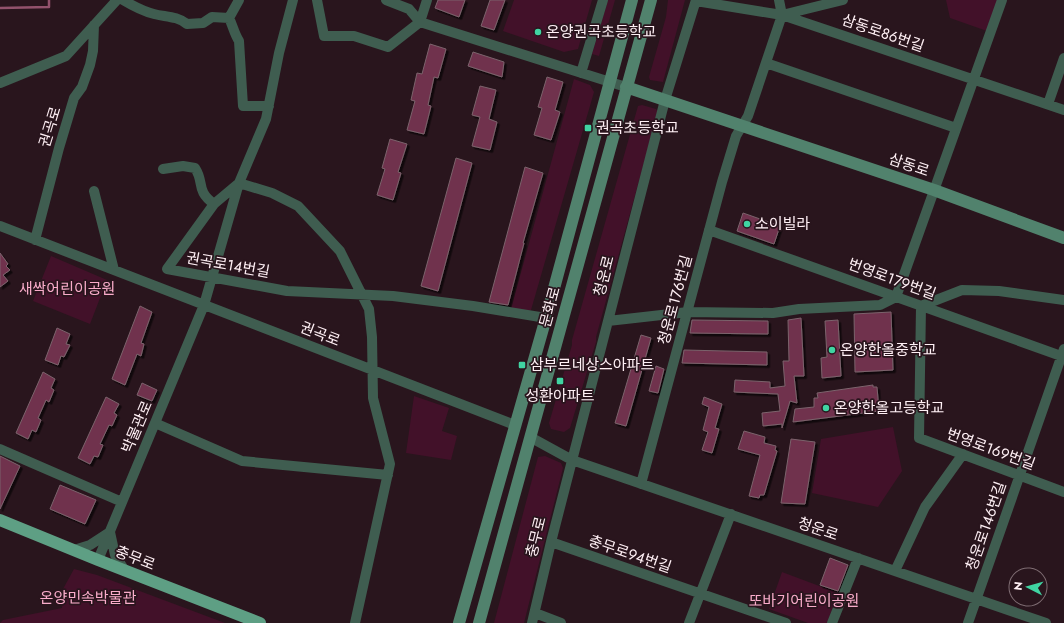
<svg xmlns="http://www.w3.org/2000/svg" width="1064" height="623" font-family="Jost,'Noto Sans KR',sans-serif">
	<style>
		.green { fill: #421129 }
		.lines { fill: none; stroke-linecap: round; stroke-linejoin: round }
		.stream { stroke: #92526c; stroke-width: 2.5 }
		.building { fill: #6f324d; stroke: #7c636c; filter: url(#shadow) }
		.street { stroke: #3f5d50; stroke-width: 10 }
		.secondary { stroke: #51826d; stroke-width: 12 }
		.primary { stroke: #5e9f84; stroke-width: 12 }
		.poi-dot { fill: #40d4a2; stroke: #29151d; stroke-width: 1.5 }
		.labels { text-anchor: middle; stroke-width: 3.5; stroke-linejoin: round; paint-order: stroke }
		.poi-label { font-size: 15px; fill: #fff0f5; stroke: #29151d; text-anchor: start }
		.street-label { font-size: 15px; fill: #fff0f5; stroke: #29151d }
		.park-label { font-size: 15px; fill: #f9acca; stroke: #29151d }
	</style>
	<defs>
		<filter id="shadow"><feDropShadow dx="2.5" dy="2.5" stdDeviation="0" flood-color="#0009"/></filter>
	</defs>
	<rect width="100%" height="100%" fill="#29151d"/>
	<path class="green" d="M 514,0 L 592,0 L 578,49 L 564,52 L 503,31 Z
		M 608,0 L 615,0 L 599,56 L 592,54 Z
		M 668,0 L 685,0 L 663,82 L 650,80 L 649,77 L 666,17 Z
		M 946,0 L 998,0 L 987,31 L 950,18 Z
		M 574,79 L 590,85 L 594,92 L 531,310 L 527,312 L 511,309 Z
		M 642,105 L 656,109 L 658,112 L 596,337 L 596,342 L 570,428 L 564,432 L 551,429 L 549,423 L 572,345 L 572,340 L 638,106 Z
		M 51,256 L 107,280 L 90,324 L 33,301 Z
		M 414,396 L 449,408 L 442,431 L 457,436 L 451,460 L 406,453 Z
		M 893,427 L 902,471 L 878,507 L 812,493 L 821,439 Z
		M 545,456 L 561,463 L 563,468 L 524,623 L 494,623 L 538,457 Z
		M 74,569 L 97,575 L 225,623 L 0,623 L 3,620 L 62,608 L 63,589 Z
		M 782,572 L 838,593 L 827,623 L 808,623 L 769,609 Z"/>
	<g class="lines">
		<path class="stream" d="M 0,8 L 49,7 L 49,0"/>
	</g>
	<path class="building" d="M 438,0 L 465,0 L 459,17 L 435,8 Z
		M 490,0 L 505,0 L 494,30 L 481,26 Z
		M 430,44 L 446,49 L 438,78 L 434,77 L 428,105 L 431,106 L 424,134 L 407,130 L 415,101 L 411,100 L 417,73 L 422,74 Z
		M 473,52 L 504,62 L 502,77 L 468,66 Z
		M 547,77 L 563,82 L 555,110 L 560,112 L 551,140 L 534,135 L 542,108 L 538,107 Z
		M 480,86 L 496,90 L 489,119 L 497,122 L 490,150 L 472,146 L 480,117 L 472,115 Z
		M 390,139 L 407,144 L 398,172 L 401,173 L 393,200 L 377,195 L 385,169 L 382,168 Z
		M 456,158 L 472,163 L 438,291 L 421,286 Z
		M 525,167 L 543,173 L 523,243 L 524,243 L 508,305 L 489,302 Z
		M 743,213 L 780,226 L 774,244 L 737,231 Z
		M 0,253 L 8,264 L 6,266 L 10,270 L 3,275 L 8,281 L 0,287 Z
		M 140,306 L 152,312 L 141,343 L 144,344 L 141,356 L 137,354 L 125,385 L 112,379 Z
		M 891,312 L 893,370 L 855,372 L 854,314 Z
		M 801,318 L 804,376 L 794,376 L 797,403 L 790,401 L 782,428 L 782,424 L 763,426 L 762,413 L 780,411 L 778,394 L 734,392 L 735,380 L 770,382 L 770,388 L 785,386 L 783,361 L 789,361 L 788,320 Z
		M 692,320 L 768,321 L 768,334 L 690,333 Z
		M 838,320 L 841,376 L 822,378 L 821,358 L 827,357 L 825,321 Z
		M 57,328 L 70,334 L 66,344 L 70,345 L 64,357 L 61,356 L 58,365 L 45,360 Z
		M 641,335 L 651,338 L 626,426 L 615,423 Z
		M 684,350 L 767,352 L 767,365 L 682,363 Z
		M 656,366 L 664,369 L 658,393 L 649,391 Z
		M 43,372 L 55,379 L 51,388 L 54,390 L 49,402 L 46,400 L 38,418 L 41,420 L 36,432 L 32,430 L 28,439 L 16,433 Z
		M 142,383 L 157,390 L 152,401 L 137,395 Z
		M 873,385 L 873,387 L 877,387 L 879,411 L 793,422 L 795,409 L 814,407 L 814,398 L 818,398 L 817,393 Z
		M 106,397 L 119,404 L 114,413 L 117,415 L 112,426 L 109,425 L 100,444 L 103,445 L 98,457 L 94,456 L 90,464 L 78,458 Z
		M 704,397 L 722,404 L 715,428 L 719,429 L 712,453 L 702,450 L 708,432 L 703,430 L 709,407 L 702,404 Z
		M 744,431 L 765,437 L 764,443 L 776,446 L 775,450 L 777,451 L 764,495 L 760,495 L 759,498 L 749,496 L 760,455 L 738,449 Z
		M 791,439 L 815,442 L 805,504 L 781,503 Z
		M 0,456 L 20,466 L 0,509 Z
		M 60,485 L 96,500 L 85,524 L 50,509 Z
		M 830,558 L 848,565 L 838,591 L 820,585 Z"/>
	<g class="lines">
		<path class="street" d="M 123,0 C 133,6 142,11 154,14 C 166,17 177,16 187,24 L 203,23 L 212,17 L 229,18 C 233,26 234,33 239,41 L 243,106 L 269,106
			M 293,0 L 279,53 L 266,119 L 239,183 L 272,193 L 298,206 L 340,251 L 369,309 L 372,337 L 373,398 L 390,464 L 355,623
			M 317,0 L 324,36 L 354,36 L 388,47 L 420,22
			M 386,0 L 409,9 L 420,22 L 626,87
			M 696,1 L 782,15 L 1064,110
			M 782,15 L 843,0
			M 229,18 L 239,0
			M 420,22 L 427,0
			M 766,63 L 956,128
			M 581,73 L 603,0
			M 0,83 L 66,56 L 117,0
			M 1048,104 L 1064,58
			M 163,169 L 183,166 L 195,168 C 205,183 195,190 214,204
			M 239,183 L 214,204 L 167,269 L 287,291 L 393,296 L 473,306 L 546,318
			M 94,191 L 114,270
			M 0,226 L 515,425
			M 709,230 L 1064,357
			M 35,240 L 59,148 L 74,98 L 82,87 L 90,65 L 93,51 L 94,25
			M 896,297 L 1002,0
			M 1064,300 L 999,291 L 962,290 L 921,306 L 919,438 L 1064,492
			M 608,321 L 688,312 L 773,313 L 799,309 L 880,305 L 896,297
			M 155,423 L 242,461 L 388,475
			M 530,437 L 572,460 L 1046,623
			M 0,449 L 122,502
			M 641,484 L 722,182 L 736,136 L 748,116 L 782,15 L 779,0
			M 551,542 L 786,623
			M 74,550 L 90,545 L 110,532 L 115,555 L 125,571
			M 98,560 L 204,305 L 239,183
			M 895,571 L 925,507 L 963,454
			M 535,613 L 561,623
			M 532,623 L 551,542 L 665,100 L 696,0
			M 689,623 L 731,514
			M 832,623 L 858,558
			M 968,623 L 1064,349"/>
		<path class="secondary" d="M 626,87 L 934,190 L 1064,238
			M 459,623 L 546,318 L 632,0
			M 479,623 L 651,0"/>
		<path class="primary" d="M 0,520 L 98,560 L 260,623"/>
	</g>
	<g class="poi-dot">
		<circle cx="538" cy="32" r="4"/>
		<rect x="584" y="124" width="8" height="8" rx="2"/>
		<circle cx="747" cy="224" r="4"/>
		<circle cx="832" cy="350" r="4"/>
		<rect x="518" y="361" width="8" height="8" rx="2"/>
		<rect x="556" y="377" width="8" height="8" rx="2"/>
		<circle cx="826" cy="408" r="4"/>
	</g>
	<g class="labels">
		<g class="poi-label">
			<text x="546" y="37">온양권곡초등학교</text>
			<text x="596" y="133">권곡초등학교</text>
			<text x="755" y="229">소이빌라</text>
			<text x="840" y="355">온양한올중학교</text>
			<text x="530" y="370">삼부르네상스아파트</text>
			<text x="560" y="401" text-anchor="middle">성환아파트</text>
			<text x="834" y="413">온양한올고등학교</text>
		</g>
		<g class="street-label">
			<text transform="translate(883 33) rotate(19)" y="5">삼동로86번길</text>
			<text transform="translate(50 127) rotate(-73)" y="5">권곡로</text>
			<text transform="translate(909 165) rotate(19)" y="5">삼동로</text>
			<text transform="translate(228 265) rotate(10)" y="5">권곡로14번길</text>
			<text transform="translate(604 276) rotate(-76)" y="5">청운로</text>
			<text transform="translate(892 279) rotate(20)" y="5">번영로179번길</text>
			<text transform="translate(675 300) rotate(-75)" y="5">청운로176번길</text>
			<text transform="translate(550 307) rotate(-75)" y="5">문화로</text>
			<text transform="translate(320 334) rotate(21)" y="5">권곡로</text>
			<text transform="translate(137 427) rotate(-67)" y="5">박물관로</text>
			<text transform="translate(991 449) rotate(20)" y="5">번영로169번길</text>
			<text transform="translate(986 526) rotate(-71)" y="5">청운로146번길</text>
			<text transform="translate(818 529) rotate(19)" y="5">청운로</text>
			<text transform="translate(536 537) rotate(-76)" y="5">충무로</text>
			<text transform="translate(630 554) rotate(19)" y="5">충무로94번길</text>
			<text transform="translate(135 558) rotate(21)" y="5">충무로</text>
		</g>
		<g class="park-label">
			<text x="67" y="294">새싹어린이공원</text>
			<text x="88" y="603">온양민속박물관</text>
			<text x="804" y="606">또바기어린이공원</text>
		</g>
	</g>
	<g transform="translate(1028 587) rotate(276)"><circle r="19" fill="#29151d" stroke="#7f6d73"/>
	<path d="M0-3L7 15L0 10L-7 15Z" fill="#40d4a2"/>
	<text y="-6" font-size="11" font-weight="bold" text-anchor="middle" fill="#fff0f5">N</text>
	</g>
</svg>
